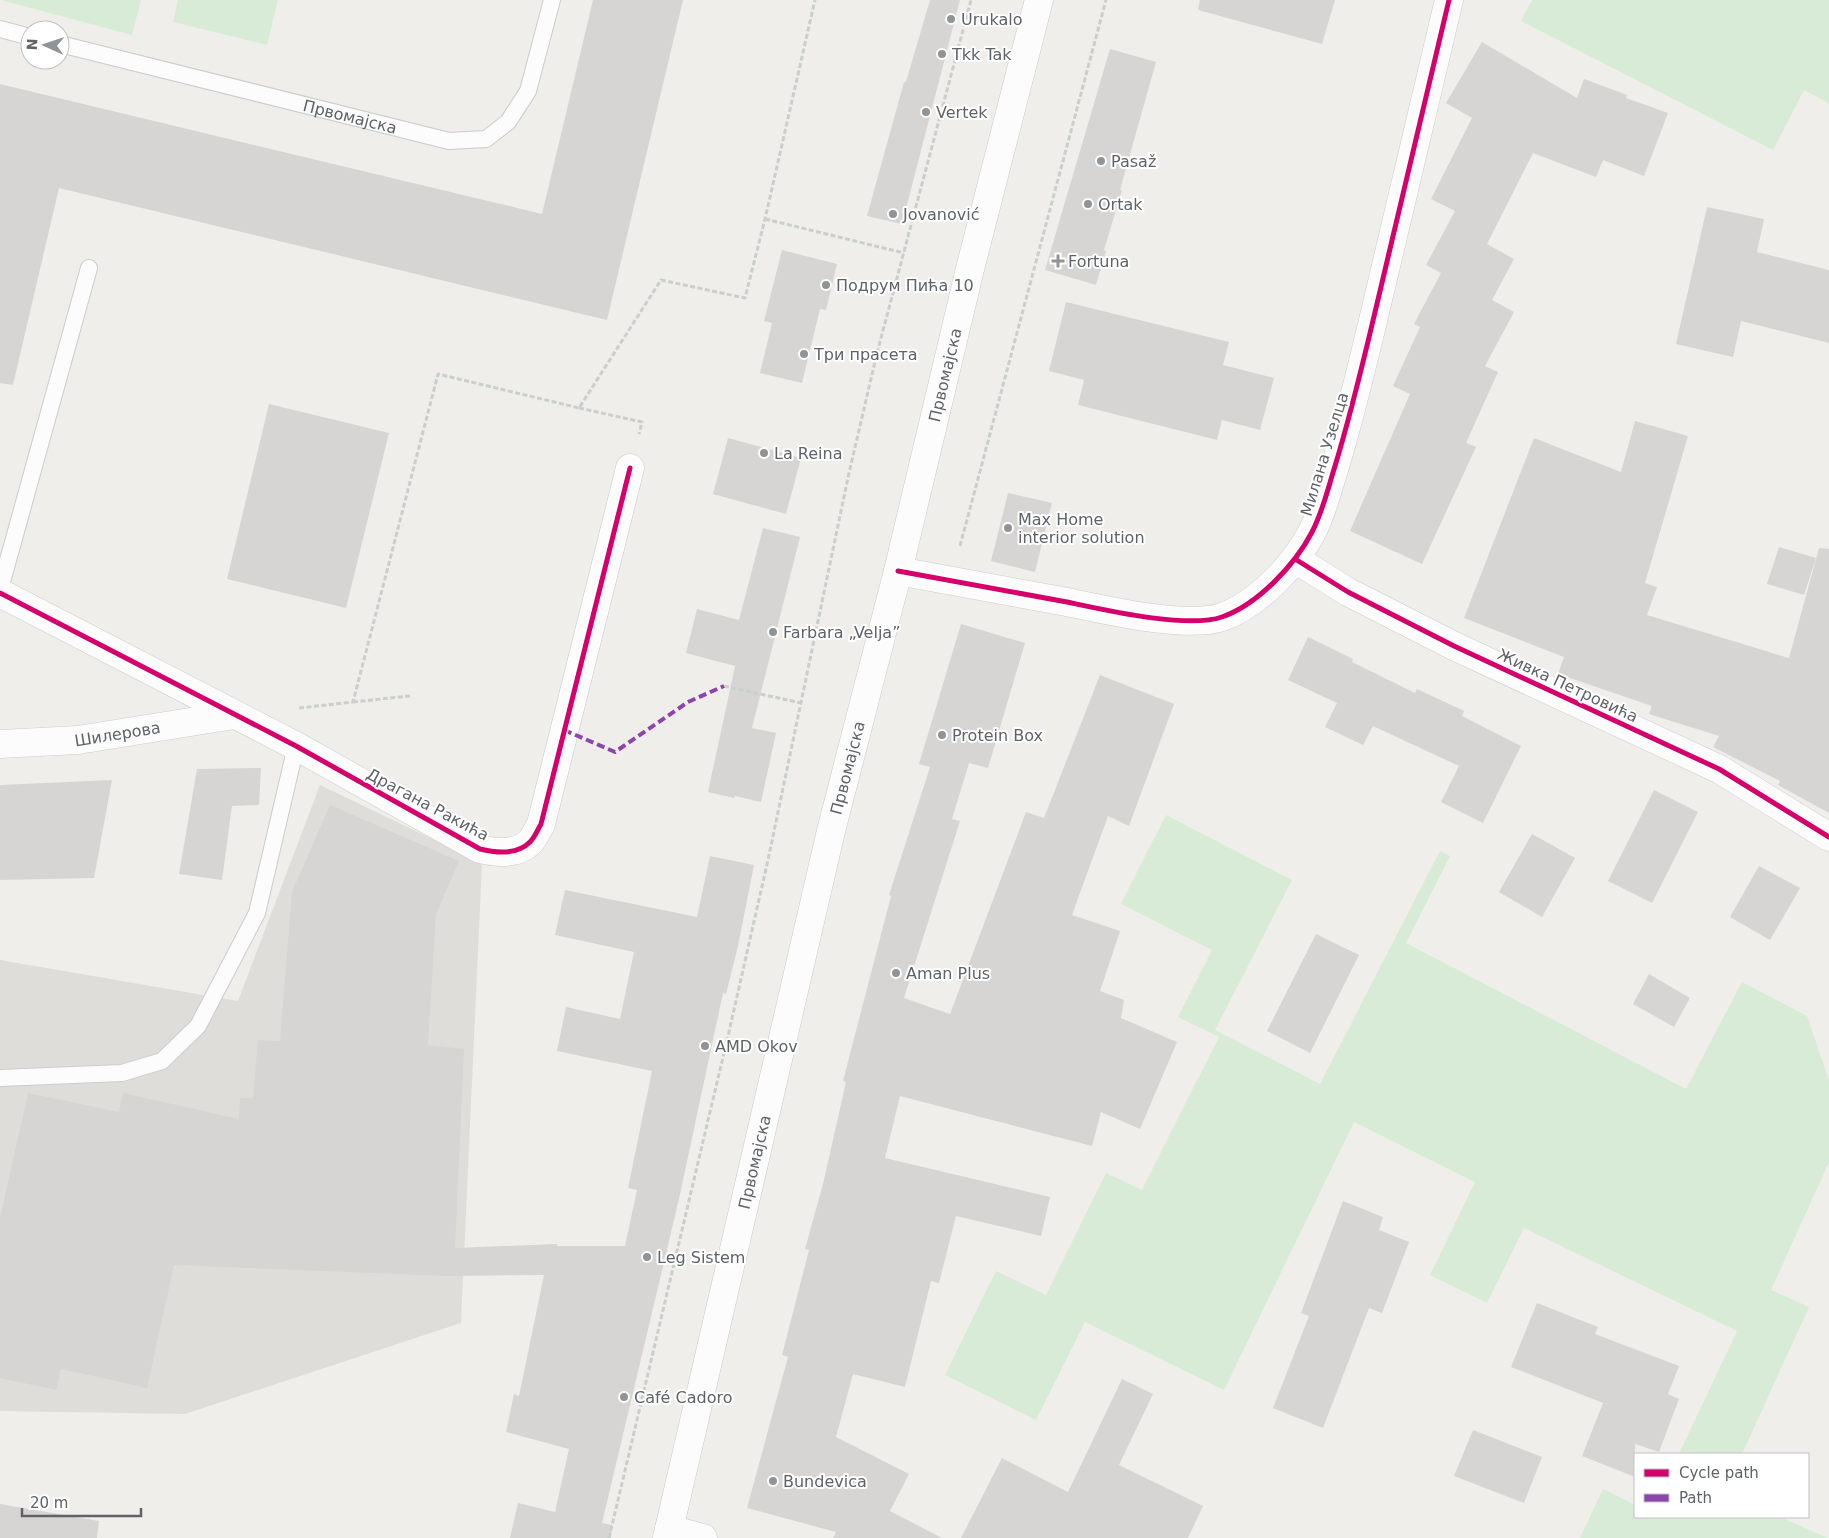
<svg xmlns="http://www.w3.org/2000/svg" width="1829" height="1538" font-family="'DejaVu Sans',sans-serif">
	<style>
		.industrial { fill: #dfddda }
		.green { fill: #d8ebd6 }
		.building { fill: #d6d5d3 }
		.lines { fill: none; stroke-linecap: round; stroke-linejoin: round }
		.service-casing { stroke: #cbcccc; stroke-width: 18 }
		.minor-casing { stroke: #cbcccc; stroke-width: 29 }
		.secondary-casing { stroke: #cacacb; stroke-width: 29 }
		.path { stroke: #cacfcc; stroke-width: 3; stroke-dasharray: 5 2.5; stroke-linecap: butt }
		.service { stroke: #fdfcfc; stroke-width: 16 }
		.minor { stroke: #fdfcfc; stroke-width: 28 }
		.secondary { stroke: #fdfcfc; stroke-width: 28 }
		.quiet { stroke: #8e44ad; stroke-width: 4; stroke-dasharray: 8 4; stroke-linecap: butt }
		.cycleway-casing { stroke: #fff; stroke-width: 8 }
		.cycleway { stroke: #d6006c; stroke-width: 5 }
		.poi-dot { fill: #919496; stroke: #fff; stroke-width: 2 }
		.labels { text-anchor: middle; stroke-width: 4; stroke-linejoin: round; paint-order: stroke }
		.poi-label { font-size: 16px; fill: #5f6368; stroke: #fff; text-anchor: start }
		.street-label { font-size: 16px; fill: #5f6368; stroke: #fff }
	</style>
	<rect width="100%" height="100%" fill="#efeeea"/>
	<path class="industrial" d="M 320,785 L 482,863 L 461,1323 L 185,1414 L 0,1411 L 0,960 L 238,1001 Z"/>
	<path class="green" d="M 1,0 L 141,0 L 132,35 Z
		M 178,0 L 278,0 L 267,45 L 173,22 Z
		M 1532,0 L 1829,0 L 1829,103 L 1804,90 L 1773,150 L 1521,21 Z
		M 1166,815 L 1292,880 L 1215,1030 L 1320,1084 L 1440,851 L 1450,856 L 1406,943 L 1686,1089 L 1742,982 L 1807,1016 L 1829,1080 L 1829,1162 L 1771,1290 L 1809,1307 L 1742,1454 L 1679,1454 L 1737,1331 L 1524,1228 L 1487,1303 L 1430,1275 L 1475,1182 L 1354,1122 L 1224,1390 L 1085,1322 L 1036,1420 L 945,1375 L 996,1271 L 1046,1295 L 1106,1173 L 1142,1190 L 1219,1037 L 1178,1017 L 1212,950 L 1121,904 Z
		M 1603,1489 L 1635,1505 L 1635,1517 L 1780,1517 L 1828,1538 L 1580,1538 Z"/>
	<path class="building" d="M 593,0 L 683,0 L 607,320 L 59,188 L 13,385 L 0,383 L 0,84 L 542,214 Z
		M 930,0 L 960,0 L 902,224 L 867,216 L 904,82 L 906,82 Z
		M 1200,0 L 1335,0 L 1322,44 L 1198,10 Z
		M 1482,42 L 1577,98 L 1584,79 L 1627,95 L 1626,98 L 1668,113 L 1644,176 L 1603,160 L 1596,177 L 1533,153 L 1487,244 L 1514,259 L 1492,300 L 1514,312 L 1485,366 L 1498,372 L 1466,443 L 1476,447 L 1422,564 L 1350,531 L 1410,394 L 1393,386 L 1420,327 L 1414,324 L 1441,273 L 1426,265 L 1455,211 L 1431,199 L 1472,118 L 1446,103 Z
		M 1110,49 L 1156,62 L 1120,190 L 1122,190 L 1104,250 L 1106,251 L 1096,285 L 1045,270 Z
		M 1707,207 L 1764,219 L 1757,252 L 1829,270 L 1829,343 L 1741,321 L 1733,357 L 1676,344 Z
		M 782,250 L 837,264 L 826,310 L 820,309 L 802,383 L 760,373 L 772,323 L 764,321 Z
		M 1066,302 L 1229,342 L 1223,365 L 1274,378 L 1260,430 L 1222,420 L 1217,440 L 1078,405 L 1084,380 L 1049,371 Z
		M 269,404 L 389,433 L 346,608 L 227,579 Z
		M 1635,421 L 1688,436 L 1645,583 L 1657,587 L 1647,615 L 1789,658 L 1819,548 L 1829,549 L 1829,813 L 1778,785 L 1780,781 L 1713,747 L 1719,736 L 1649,714 L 1652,706 L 1558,674 L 1564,657 L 1464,618 L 1534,438 L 1621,472 Z
		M 728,438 L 801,458 L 786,514 L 713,494 Z
		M 1008,493 L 1052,503 L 1035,572 L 991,561 Z
		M 763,528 L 800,537 L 752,728 L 776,733 L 761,802 L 735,796 L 734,798 L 708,792 L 735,666 L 686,653 L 697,609 L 739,620 Z
		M 1779,547 L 1816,558 L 1804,595 L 1767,584 Z
		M 961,624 L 1025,643 L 988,768 L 969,763 L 952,819 L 960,821 L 904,998 L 950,1014 L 1026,812 L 1044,818 L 1100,675 L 1174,704 L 1129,826 L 1108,816 L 1072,915 L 1120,931 L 1100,991 L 1124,1000 L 1121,1018 L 1177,1042 L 1140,1129 L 1101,1112 L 1092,1146 L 900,1096 L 885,1158 L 1050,1197 L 1041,1236 L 956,1216 L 939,1283 L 931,1281 L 905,1387 L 853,1374 L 836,1437 L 909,1474 L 890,1511 L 942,1538 L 833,1538 L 836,1532 L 747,1508 L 788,1357 L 782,1355 L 809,1250 L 805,1249 L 823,1184 L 846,1082 L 843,1081 L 891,896 L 889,895 L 930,767 L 919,764 Z
		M 1308,637 L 1353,659 L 1352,662 L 1415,693 L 1417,689 L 1464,711 L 1462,716 L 1521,746 L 1483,823 L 1441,802 L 1459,766 L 1373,726 L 1363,745 L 1325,727 L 1337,703 L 1288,680 Z
		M 261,768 L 259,805 L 232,806 L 222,880 L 179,874 L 197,769 Z
		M 112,780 L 94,878 L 0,880 L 0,785 Z
		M 1654,790 L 1698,812 L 1652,903 L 1608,881 Z
		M 330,805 L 459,861 L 436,914 L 428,1045 L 464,1049 L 455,1248 L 557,1244 L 557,1246 L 625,1246 L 637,1190 L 628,1188 L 652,1071 L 557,1051 L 566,1007 L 620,1019 L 634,952 L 555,935 L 565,890 L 697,917 L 710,856 L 754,865 L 738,946 L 726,994 L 723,993 L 679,1199 L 602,1523 L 612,1525 L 611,1538 L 510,1538 L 518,1503 L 555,1512 L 569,1449 L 506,1432 L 514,1394 L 519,1396 L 544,1275 L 447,1276 L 174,1265 L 147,1388 L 61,1369 L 56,1390 L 0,1378 L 0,1218 L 28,1093 L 119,1112 L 123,1093 L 239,1119 L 240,1098 L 253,1098 L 258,1040 L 280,1041 L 292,892 Z
		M 1532,834 L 1575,858 L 1542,917 L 1499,892 Z
		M 1759,866 L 1800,888 L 1770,940 L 1730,917 Z
		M 1316,934 L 1359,955 L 1310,1053 L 1267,1031 Z
		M 1649,974 L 1690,998 L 1674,1027 L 1633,1004 Z
		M 1343,1201 L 1383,1217 L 1379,1230 L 1409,1242 L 1382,1313 L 1369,1308 L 1323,1428 L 1273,1408 L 1309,1316 L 1301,1313 Z
		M 1537,1303 L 1598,1327 L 1595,1334 L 1679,1366 L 1668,1394 L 1679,1399 L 1659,1452 L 1635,1444 L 1635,1477 L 1582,1456 L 1603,1403 L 1511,1367 Z
		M 1122,1379 L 1153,1394 L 1119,1465 L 1203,1506 L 1188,1538 L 961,1538 L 1002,1458 L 1068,1492 Z
		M 1473,1430 L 1542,1457 L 1524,1503 L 1454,1476 Z
		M 0,1504 L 99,1521 L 97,1538 L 0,1538 Z"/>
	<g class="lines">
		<defs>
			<g id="service">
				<path d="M 0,29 L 30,37"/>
				<path id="s1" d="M 60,44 L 449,141 L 486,139 L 508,122 L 528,91 L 552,0"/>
				<path d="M 0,589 L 89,268"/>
				<path d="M 0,1078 L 122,1073 L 162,1061 L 198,1026 L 257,913 L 296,746"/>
			</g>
			<g id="minor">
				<path d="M 1295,559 L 1348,592 L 1454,646 L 1719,769 L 1829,837"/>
				<path d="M 898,571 C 955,581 1011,592 1067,602 C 1105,610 1187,629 1222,617 C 1257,605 1295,565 1312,532 C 1323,511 1328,488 1335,466 C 1349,420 1360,375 1371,329 C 1397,219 1423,110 1449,0"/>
				<path d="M 0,593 L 296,746 L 480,849 C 496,853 517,855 530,842 C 535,837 538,829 541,824 L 630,468"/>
				<path id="s2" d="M 0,744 L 78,740 L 234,715"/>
				<path d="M 669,1529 L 703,1538"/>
			</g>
			<g id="secondary">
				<path id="s3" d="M 667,1538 L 831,831 L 898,571 L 970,269 L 1039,0"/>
			</g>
		</defs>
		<use href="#service" class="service-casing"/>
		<use href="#minor" class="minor-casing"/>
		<use href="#secondary" class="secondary-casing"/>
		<path class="path" d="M 765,219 L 904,253
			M 579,408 L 642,422 L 639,434
			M 960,546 L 1106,0
			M 724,686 L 801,703
			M 353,702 L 410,696
			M 299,708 L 353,702 L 438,374 L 579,408 L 661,280 L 745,298 L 765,219 L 815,0
			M 609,1538 L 728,1036 L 768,860 L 849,473 L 877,353 L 971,0"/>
		<use href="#service" class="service"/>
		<use href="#minor" class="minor"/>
		<use href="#secondary" class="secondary"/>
		<path class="quiet" d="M 564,730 L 615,752 L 688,702 L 724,686"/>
		<defs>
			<path id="cycleway" d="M 1295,559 L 1348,592 L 1454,646 L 1719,769 L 1829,837
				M 898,571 C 955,581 1011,592 1067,602 C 1105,610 1187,629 1222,617 C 1257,605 1295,565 1312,532 C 1323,511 1328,488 1335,466 C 1349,420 1360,375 1371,329 C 1397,219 1423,110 1449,0
				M 0,593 L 296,746 L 480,849 C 496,853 517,855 530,842 C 535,837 538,829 541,824 L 630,468"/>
		</defs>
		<use href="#cycleway" class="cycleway-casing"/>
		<use href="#cycleway" class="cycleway"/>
	</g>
	<g class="poi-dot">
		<circle cx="951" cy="19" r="5"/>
		<circle cx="942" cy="54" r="5"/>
		<circle cx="926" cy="112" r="5"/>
		<circle cx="1101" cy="161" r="5"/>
		<circle cx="1088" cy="204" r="5"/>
		<circle cx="893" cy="214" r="5"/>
		<path d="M1055.5 253.5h5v5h5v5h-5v5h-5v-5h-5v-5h5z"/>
		<circle cx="826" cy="285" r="5"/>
		<circle cx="804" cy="354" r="5"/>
		<circle cx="764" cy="453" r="5"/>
		<circle cx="1008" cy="528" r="5"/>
		<circle cx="773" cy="632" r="5"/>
		<circle cx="942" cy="735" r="5"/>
		<circle cx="896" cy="973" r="5"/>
		<circle cx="705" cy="1046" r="5"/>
		<circle cx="647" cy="1257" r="5"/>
		<circle cx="624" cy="1397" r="5"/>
		<circle cx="773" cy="1481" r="5"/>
	</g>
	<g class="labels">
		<g class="poi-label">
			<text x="961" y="25">Urukalo</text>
			<text x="952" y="60">Tkk Tak</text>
			<text x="936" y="118">Vertek</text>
			<text x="1111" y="167">Pasaž</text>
			<text x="1098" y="210">Ortak</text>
			<text x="903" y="220">Jovanović</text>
			<text x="1068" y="267">Fortuna</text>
			<text x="836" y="291">Подрум Пића 10</text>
			<text x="814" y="360">Три прасета</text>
			<text x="774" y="459">La Reina</text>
			<text x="1018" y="525">Max Home<tspan x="1018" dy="18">interior solution</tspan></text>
			<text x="783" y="638">Farbara „Velja”</text>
			<text x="952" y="741">Protein Box</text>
			<text x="906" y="979">Aman Plus</text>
			<text x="715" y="1052">AMD Okov</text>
			<text x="657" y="1263">Leg Sistem</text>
			<text x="634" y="1403">Café Cadoro</text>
			<text x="783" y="1487">Bundevica</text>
		</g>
		<g class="street-label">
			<text dy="6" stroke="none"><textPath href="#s1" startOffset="299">Првомајска</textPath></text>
			<text dy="6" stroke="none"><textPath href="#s3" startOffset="1196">Првомајска</textPath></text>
			<text transform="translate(1324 454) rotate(-73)" y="6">Милана Узелца</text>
			<text transform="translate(1568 685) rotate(25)" y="6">Живка Петровића</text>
			<text dy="6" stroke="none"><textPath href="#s2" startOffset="118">Шилерова</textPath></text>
			<text dy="6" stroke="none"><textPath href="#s3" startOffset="791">Првомајска</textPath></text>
			<text transform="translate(428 804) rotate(28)" y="6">Драгана Ракића</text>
			<text dy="6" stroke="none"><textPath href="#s3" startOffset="386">Првомајска</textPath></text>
		</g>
	</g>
	<rect x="1634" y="1453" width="175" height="65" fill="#ffffff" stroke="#bfc1c3"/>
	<rect x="1644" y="1469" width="25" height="8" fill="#d6006c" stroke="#bfc1c3"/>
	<text x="1679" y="1478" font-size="15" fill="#5f6368">Cycle path</text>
	<rect x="1644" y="1494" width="25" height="8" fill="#8e44ad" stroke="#bfc1c3"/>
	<text x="1679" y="1503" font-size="15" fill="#5f6368">Path</text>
	<g transform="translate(45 45) rotate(273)"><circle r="24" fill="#ffffff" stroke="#bfc1c3"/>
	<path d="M0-4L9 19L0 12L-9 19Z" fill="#919496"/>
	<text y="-8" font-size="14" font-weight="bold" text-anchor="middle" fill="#5f6368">N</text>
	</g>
	<path d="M22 1508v8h119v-8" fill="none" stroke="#5f6368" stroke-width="2.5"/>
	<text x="30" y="1508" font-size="15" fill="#5f6368" stroke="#ffffff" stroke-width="4" paint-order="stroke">20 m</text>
</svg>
